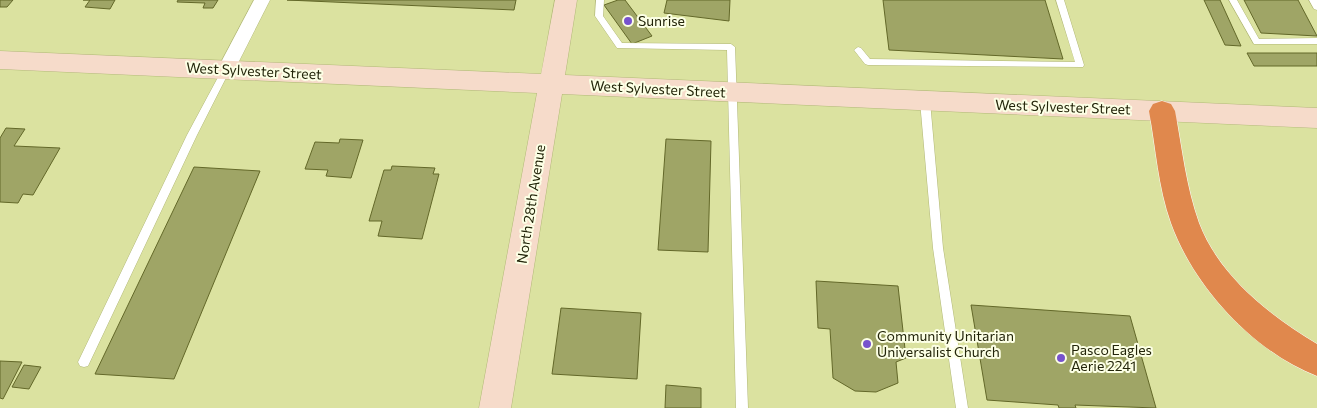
<svg xmlns="http://www.w3.org/2000/svg" width="1317" height="408" font-family="Commissioner,sans-serif">
	<style>
		.building { fill: #9fa566; stroke: #636829 }
		.lines { fill: none; stroke-linecap: round; stroke-linejoin: round }
		.lane-casing { stroke: #b2b878; stroke-width: 1 }
		.street-casing { stroke: #b2b878; stroke-width: 1 }
		.secondary-casing { stroke: #b2b878; stroke-width: 1 }
		.highway-casing { stroke: #fff; stroke-width: 1 }
		.lane { fill: #fff; fill-rule: evenodd }
		.street { fill: #fff; fill-rule: evenodd }
		.secondary { fill: #f6dbca; fill-rule: evenodd }
		.highway { fill: #e0884d; fill-rule: evenodd }
		.poi-dot { fill: #7753cd; stroke: #fcffe5; stroke-width: 2 }
		.labels { text-anchor: middle; stroke-width: 4; stroke-linejoin: round; paint-order: stroke }
		.poi-label { font-size: 14px; fill: #23250a; stroke: #fcffe5; text-anchor: start }
		.street-label { font-size: 14px; fill: #23250a; stroke: #fcffe5 }
	</style>
	<rect width="100%" height="100%" fill="#dbe2a0"/>
	<path class="building" d="M 0,0 L 13,0 L 7,7 L 0,7 Z
		M 83,0 L 115,0 L 110,9 L 85,7 L 90,0 Z
		M 178,0 L 218,0 L 213,8 L 203,8 L 205,3 L 177,2 Z
		M 287,0 L 516,0 L 514,10 Z
		M 618,0 L 625,0 L 652,36 L 632,44 L 604,5 Z
		M 667,0 L 730,0 L 729,21 L 664,13 Z
		M 883,0 L 1045,0 L 1063,59 L 889,50 Z
		M 1204,0 L 1220,0 L 1241,46 L 1225,45 Z
		M 1244,0 L 1298,0 L 1317,36 L 1261,33 Z
		M 1247,53 L 1317,53 L 1317,66 L 1254,66 Z
		M 6,128 L 25,129 L 14,146 L 60,148 L 33,195 L 23,194 L 18,203 L 0,202 L 0,138 Z
		M 340,139 L 363,140 L 351,178 L 326,176 L 328,170 L 305,169 L 315,142 L 339,143 Z
		M 666,139 L 711,141 L 708,252 L 658,250 Z
		M 392,166 L 435,168 L 433,174 L 439,174 L 422,239 L 378,236 L 382,221 L 369,221 L 384,170 L 391,170 Z
		M 194,167 L 260,171 L 174,379 L 95,374 Z
		M 816,281 L 898,286 L 906,358 L 896,362 L 898,383 L 876,392 L 855,391 L 833,378 L 830,329 L 818,328 Z
		M 971,305 L 1130,316 L 1156,408 L 1075,405 L 1076,408 L 1059,408 L 1058,405 L 987,400 Z
		M 561,308 L 641,313 L 637,379 L 552,374 Z
		M 0,361 L 22,362 L 3,399 L 0,398 Z
		M 24,365 L 41,367 L 29,389 L 12,387 Z
		M 666,385 L 701,388 L 701,408 L 665,408 Z"/>
	<g class="lines">
		<defs>
			<path id="lane" d="M 596,0 L 604,0 L 603,16 L 622,43 L 731,44 L 735,47 L 748,408 L 736,408 L 727,50 L 617,48 L 595,16 Z
				M 1056,0 L 1064,0 L 1084,65 L 1083,67 L 868,65 L 865,64 L 854,50 L 858,47 L 861,48 L 870,59 L 1075,62 Z
				M 1229,0 L 1237,0 L 1259,39 L 1317,38 L 1317,44 L 1254,44 Z
				M 1309,0 L 1317,0 L 1317,10 L 1314,9 Z
				M 226,67 L 230,70 L 197,135 L 88,366 L 84,367 L 80,366 L 78,362 L 80,358 L 187,135 L 223,68 Z
				M 925,97 L 930,101 L 943,248 L 968,408 L 956,408 L 933,248 L 920,101 Z"/>
			<path id="street" d="M 254,0 L 270,0 L 232,75 L 226,77 L 220,75 L 217,70 Z"/>
			<path id="secondary" d="M 555,0 L 577,0 L 565,75 L 1317,108 L 1317,128 L 562,94 L 511,408 L 479,408 L 537,93 L 0,69 L 0,51 L 541,74 Z"/>
			<path id="highway" d="M 1162,101 L 1171,104 L 1175,111 C 1182,148 1186,187 1199,223 C 1219,276 1270,316 1317,344 L 1317,376 C 1253,351 1194,287 1171,223 C 1158,187 1156,148 1149,111 L 1153,104 Z"/>
		</defs>
		<use href="#lane" class="lane-casing"/>
		<use href="#street" class="street-casing"/>
		<use href="#secondary" class="secondary-casing"/>
		<use href="#highway" class="highway-casing"/>
		<use href="#lane" class="lane"/>
		<use href="#street" class="street"/>
		<use href="#secondary" class="secondary"/>
		<use href="#highway" class="highway"/>
	</g>
	<g class="poi-dot">
		<circle cx="628" cy="21" r="5"/>
		<circle cx="867" cy="344" r="5"/>
		<circle cx="1061" cy="358" r="5"/>
	</g>
	<g class="labels">
		<g class="poi-label">
			<text x="638" y="26">Sunrise</text>
			<text x="877" y="341">Community Unitarian<tspan x="877" dy="16">Universalist Church</tspan></text>
			<text x="1071" y="355">Pasco Eagles<tspan x="1071" dy="16">Aerie 2241</tspan></text>
		</g>
		<g class="street-label">
			<text transform="translate(254 71) rotate(3)" y="5">West Sylvester Street</text>
			<text transform="translate(658 89) rotate(3)" y="5">West Sylvester Street</text>
			<text transform="translate(1063 107) rotate(2)" y="5">West Sylvester Street</text>
			<text transform="translate(531 204) rotate(-81)" y="5">North 28th Avenue</text>
		</g>
	</g>
</svg>
